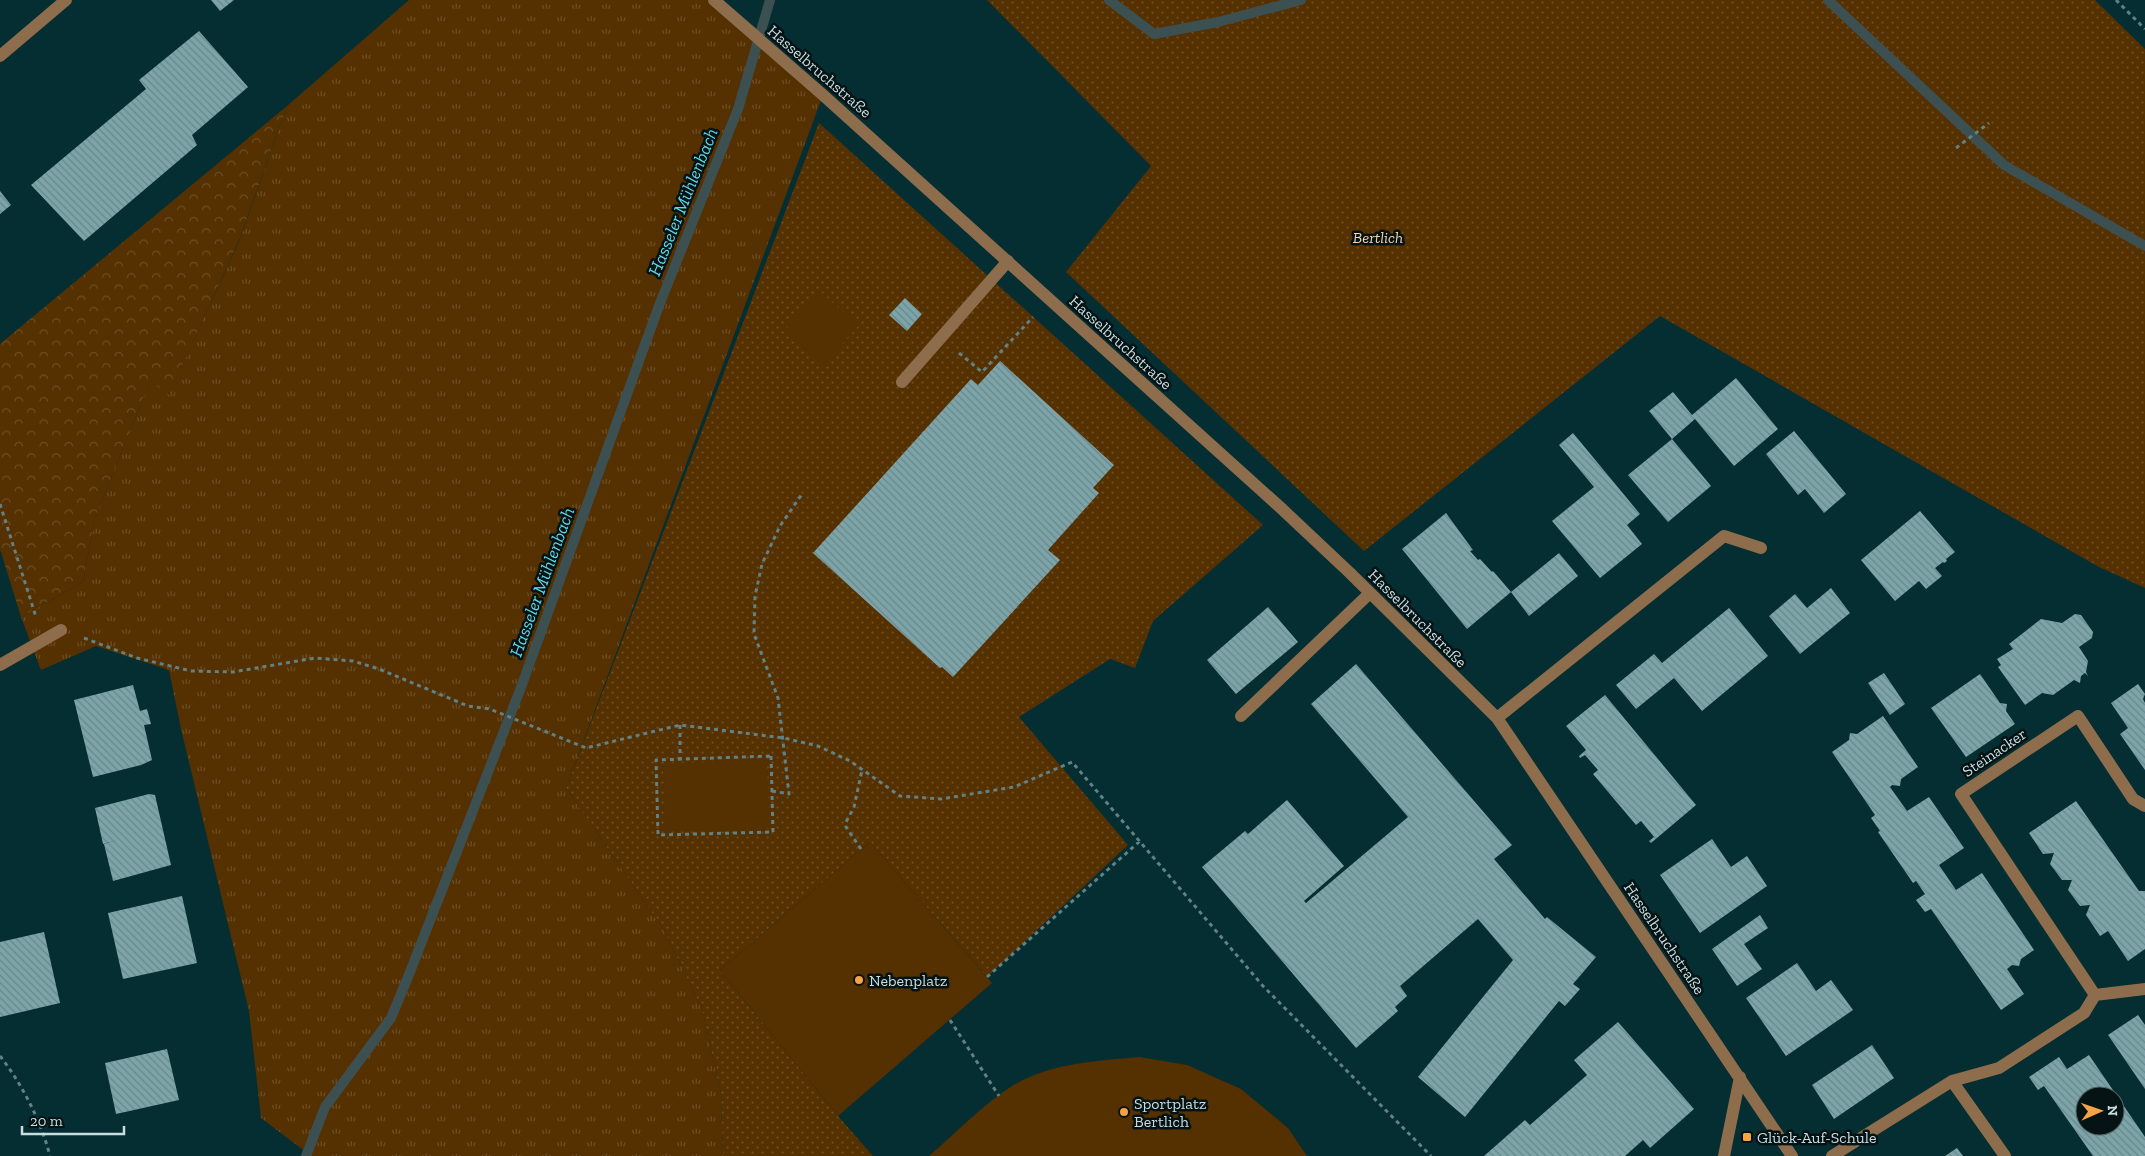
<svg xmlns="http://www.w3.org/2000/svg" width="2145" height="1156" font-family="'Zilla Slab',serif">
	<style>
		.grass { fill: url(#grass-tufts) }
		.forest { fill: url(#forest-crowns) }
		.park { fill: url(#park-dots) }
		.garden { fill: #553000 }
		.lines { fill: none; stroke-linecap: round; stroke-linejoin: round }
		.stream { stroke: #3c5052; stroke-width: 10 }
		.building { fill: url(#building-back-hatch); fill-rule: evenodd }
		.path { stroke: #628184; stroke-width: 3; stroke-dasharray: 4 4; stroke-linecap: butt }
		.minor { stroke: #8e6d4c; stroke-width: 12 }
		.poi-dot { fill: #f6a246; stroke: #051315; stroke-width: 2 }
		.labels { text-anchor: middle; stroke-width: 5; stroke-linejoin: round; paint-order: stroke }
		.street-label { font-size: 16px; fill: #c9dddf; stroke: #051315 }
		.park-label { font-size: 16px; font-style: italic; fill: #f9d1ac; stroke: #051315 }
		.poi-label { font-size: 16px; fill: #c9dddf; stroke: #051315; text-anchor: start }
		.water-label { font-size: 18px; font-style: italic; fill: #5edae7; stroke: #051315 }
	</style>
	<defs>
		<pattern id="grass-tufts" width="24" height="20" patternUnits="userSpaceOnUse" patternTransform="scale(1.25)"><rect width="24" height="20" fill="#553000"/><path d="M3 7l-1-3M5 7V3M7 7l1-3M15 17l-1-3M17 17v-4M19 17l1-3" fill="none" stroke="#6c4e25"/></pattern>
		<pattern id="forest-crowns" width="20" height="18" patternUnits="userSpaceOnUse" patternTransform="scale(1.25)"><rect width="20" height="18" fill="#553000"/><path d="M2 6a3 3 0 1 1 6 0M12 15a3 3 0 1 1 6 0" fill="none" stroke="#6c4e25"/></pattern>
		<pattern id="park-dots" width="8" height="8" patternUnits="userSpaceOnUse" patternTransform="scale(1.25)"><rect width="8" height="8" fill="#553000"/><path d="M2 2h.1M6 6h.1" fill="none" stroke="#6c4e25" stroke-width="1.8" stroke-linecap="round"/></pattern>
		<pattern id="building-back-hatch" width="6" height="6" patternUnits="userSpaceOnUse" patternTransform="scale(1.25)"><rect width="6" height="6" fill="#7da5a9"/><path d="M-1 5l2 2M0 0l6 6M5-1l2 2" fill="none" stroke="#6a878a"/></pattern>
	</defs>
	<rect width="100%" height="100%" fill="#052e32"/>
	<path class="grass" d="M 409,0 L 714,0 L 823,95 L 566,788 L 664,930 L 702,1009 L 721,1094 L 723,1156 L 311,1156 L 261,1118 L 249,1011 L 181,729 L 169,670 L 96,646 L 41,670 L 21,617 L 83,582 L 95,518 L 150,381 L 169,394 L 240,239 L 287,106 Z"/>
	<path class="forest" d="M 287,106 L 240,238 L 169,395 L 150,381 L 95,518 L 83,582 L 21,617 L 0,549 L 0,344 Z"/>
	<path class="park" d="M 987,0 L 2095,0 L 2145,49 L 2145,588 L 2099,567 L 1660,316 L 1364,551 L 1066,272 L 1151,166 Z
		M 819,123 L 1263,525 L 1153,621 L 1135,668 L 1110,659 L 1019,717 L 1128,845 L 987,977 L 870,842 L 720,970 L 838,1116 L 873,1156 L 723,1156 L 721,1094 L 702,1009 L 664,930 L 566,788 Z"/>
	<path class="garden" d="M 820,291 L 858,326 L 823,365 L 785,330 Z
		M 767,761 L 769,828 L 666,831 L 663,763 Z
		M 870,842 L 992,983 L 838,1116 L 720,970 Z
		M 1139,1057 L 1187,1065 L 1241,1089 L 1288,1128 L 1307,1156 L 929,1156 C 956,1133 982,1105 1012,1086 C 1050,1063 1096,1061 1139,1057 Z"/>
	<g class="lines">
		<path class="stream" d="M 1109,0 L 1154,34 L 1218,22 L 1301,0
			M 1828,0 L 2004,165 L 2145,246
			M 306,1156 L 325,1107 L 391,1018 L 408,977 L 520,690 L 660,303 L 738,109 L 770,0"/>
	</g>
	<path class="building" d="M 211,0 L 234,0 L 220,11 Z
		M 199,31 L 248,87 L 192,135 L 197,145 L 84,241 L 31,185 L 146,89 L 139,80 Z
		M 0,191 L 11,205 L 0,214 Z
		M 905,298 L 922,314 L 907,331 L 889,315 Z
		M 1000,361 L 1114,465 L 1093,488 L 1099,493 L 1048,550 L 1060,560 L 953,677 L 942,667 L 940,668 L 813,553 L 971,379 L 978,385 Z
		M 1736,378 L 1778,429 L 1734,466 L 1695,419 L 1672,439 L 1649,411 L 1673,392 L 1692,415 Z
		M 1794,431 L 1846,494 L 1824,513 L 1805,489 L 1798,495 L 1766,454 Z
		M 1573,433 L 1640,514 L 1627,525 L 1642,544 L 1600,578 L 1552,521 L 1594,487 L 1559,445 Z
		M 1672,439 L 1711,486 L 1668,522 L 1628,475 Z
		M 1920,511 L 1955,552 L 1946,559 L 1947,561 L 1944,563 L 1943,562 L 1935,568 L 1942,576 L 1926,589 L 1919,581 L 1895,601 L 1861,560 Z
		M 1446,513 L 1473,550 L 1470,551 L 1478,560 L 1480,559 L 1492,572 L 1493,571 L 1511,592 L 1467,629 L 1402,549 Z
		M 1559,553 L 1578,576 L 1529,616 L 1511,592 Z
		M 1831,588 L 1850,613 L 1800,654 L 1769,616 L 1795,594 L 1807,608 Z
		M 1268,607 L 1298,642 L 1236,694 L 1207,660 Z
		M 1729,608 L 1768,656 L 1702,711 L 1674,678 L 1636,709 L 1616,685 L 1654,654 L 1662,663 Z
		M 2075,614 L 2081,615 L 2093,632 L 2092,638 L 2079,647 L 2088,661 L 2086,672 L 2088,676 L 2085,673 L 2081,676 L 2080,683 L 2074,680 L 2053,695 L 2042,693 L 2025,705 L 1998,667 L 2001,665 L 1997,659 L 2013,649 L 2009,644 L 2041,619 L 2062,623 Z
		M 1356,664 L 1512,845 L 1494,859 L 1545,919 L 1547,917 L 1596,957 L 1573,984 L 1580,989 L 1565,1006 L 1559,1001 L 1465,1117 L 1418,1077 L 1513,960 L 1478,919 L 1400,986 L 1407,996 L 1395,1007 L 1398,1011 L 1356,1048 L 1202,867 L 1245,831 L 1248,834 L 1287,800 L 1344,866 L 1304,901 L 1306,903 L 1408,817 L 1311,704 Z
		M 1884,673 L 1905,704 L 1890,715 L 1868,683 Z
		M 1980,674 L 2000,703 L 2007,704 L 2006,711 L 2015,724 L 1966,757 L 1931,708 Z
		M 2138,684 L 2145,694 L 2143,699 L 2145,703 L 2145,770 L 2120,734 L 2128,728 L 2111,703 Z
		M 133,685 L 140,711 L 147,709 L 151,724 L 144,725 L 152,760 L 141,765 L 93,777 L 74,700 Z
		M 1605,695 L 1696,805 L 1651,843 L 1649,841 L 1654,837 L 1641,821 L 1636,825 L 1593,774 L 1598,770 L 1585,755 L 1580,758 L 1579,756 L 1586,750 L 1566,726 Z
		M 1883,716 L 1918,767 L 1901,779 L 1900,786 L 1892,785 L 1890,787 L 1907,811 L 1929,797 L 1964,848 L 1939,865 L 1956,890 L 1982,873 L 2034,950 L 2021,959 L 2019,966 L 2012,965 L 2007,969 L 2024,994 L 2001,1010 L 1931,909 L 1925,912 L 1916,900 L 1925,894 L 1916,881 L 1913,883 L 1878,832 L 1880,831 L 1871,818 L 1875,815 L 1832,752 L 1849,740 L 1850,733 L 1857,734 Z
		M 149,794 L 155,795 L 171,865 L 113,881 L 104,844 L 117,840 L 103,844 L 95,808 Z
		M 2076,801 L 2139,891 L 2145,891 L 2145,949 L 2128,961 L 2108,931 L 2100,936 L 2086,915 L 2090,905 L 2080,906 L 2068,890 L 2072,880 L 2062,880 L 2050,864 L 2054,853 L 2043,854 L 2029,833 Z
		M 1712,839 L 1731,867 L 1747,856 L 1767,886 L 1700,933 L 1660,875 Z
		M 182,896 L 197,963 L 123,979 L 108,913 Z
		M 1760,915 L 1768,928 L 1744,944 L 1762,969 L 1737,986 L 1712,949 Z
		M 44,932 L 60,1003 L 0,1017 L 0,942 Z
		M 1797,963 L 1816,991 L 1831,980 L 1853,1010 L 1786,1056 L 1746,998 Z
		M 2138,1015 L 2145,1025 L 2145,1089 L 2108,1035 Z
		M 1618,1022 L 1694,1109 L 1650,1148 L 1643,1140 L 1625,1156 L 1484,1156 L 1525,1120 L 1530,1125 L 1587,1075 L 1574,1060 Z
		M 1872,1045 L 1894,1078 L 1834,1119 L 1812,1085 Z
		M 167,1049 L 179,1100 L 116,1114 L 105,1063 Z
		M 2089,1055 L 2145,1137 L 2145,1156 L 2093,1156 L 2044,1086 L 2038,1090 L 2029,1077 L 2059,1057 L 2067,1069 ZM 2085,1096 L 2115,1096 L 2115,1126 L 2085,1126 Z
		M 1957,1148 L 1963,1156 L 1945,1156 Z"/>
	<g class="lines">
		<path class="path" d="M 2116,0 L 2145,29
			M 1956,148 L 1989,123
			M 959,353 L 982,372 L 1033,317
			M 0,504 L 36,617
			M 84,638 L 137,658 L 191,671 L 233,672 L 315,658 L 353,661 L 379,669 L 468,706 L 490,709 L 586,748 L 680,725 L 784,738 L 818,746 L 850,761 L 900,796 L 941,799 L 1014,787 L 1072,762 L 1263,986 L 1431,1156
			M 680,725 L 680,759
			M 771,756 L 773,832 L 658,835 L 656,760 Z
			M 772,791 L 789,794 L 778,698 L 754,634 L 755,596 L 762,564 L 780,526 L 802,494
			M 861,849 L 846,827 L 846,822 L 854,807 L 862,770
			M 987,977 L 1140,841
			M 950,1020 L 999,1096
			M 0,1056 C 22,1084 41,1121 50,1156"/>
		<path class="minor" d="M 714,0 L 823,95 L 1282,509 L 1350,573 L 1497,718 L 1792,1156
			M 0,56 L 66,0
			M 902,382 L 1008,261
			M 0,665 L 61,630
			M 1241,716 L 1370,593
			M 1497,718 L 1724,536 L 1761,548
			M 2095,995 L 1961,794 L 2078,716 L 2133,799 L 2145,806
			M 1952,1081 L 2005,1156
			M 1724,1156 L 1740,1077
			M 1832,1156 L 1952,1081 L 1999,1068 L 2084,1013 L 2095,995 L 2145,989"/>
	</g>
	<g class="poi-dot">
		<circle cx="859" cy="980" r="5"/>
		<circle cx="1124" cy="1112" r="5"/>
		<rect x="1742" y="1132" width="10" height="10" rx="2.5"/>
	</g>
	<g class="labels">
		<g class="street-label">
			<text transform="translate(820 71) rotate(41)" y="6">Hasselbruchstraße</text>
			<text transform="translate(1121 342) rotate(42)" y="6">Hasselbruchstraße</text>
			<text transform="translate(1418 618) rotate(45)" y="6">Hasselbruchstraße</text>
			<text transform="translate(1994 752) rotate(-34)" y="6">Steinacker</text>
			<text transform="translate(1665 938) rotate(56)" y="6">Hasselbruchstraße</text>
		</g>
		<g class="park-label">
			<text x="1378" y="243">Bertlich</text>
		</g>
		<g class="poi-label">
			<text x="869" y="986">Nebenplatz</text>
			<text x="1134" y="1109">Sportplatz<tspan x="1134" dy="18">Bertlich</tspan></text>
			<text x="1757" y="1143">Glück-Auf-Schule</text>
		</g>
		<g class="water-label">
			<text transform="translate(683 202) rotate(-68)" y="6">Hasseler Mühlenbach</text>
			<text transform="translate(542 582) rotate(-70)" y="6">Hasseler Mühlenbach</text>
		</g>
	</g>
	<g transform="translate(2100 1111) rotate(88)"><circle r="24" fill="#051315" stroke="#536466"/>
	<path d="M0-4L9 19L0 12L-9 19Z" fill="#f6a246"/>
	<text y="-8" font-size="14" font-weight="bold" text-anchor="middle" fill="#c9dddf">N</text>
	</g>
	<path d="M22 1126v8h102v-8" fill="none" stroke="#c9dddf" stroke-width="2.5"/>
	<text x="30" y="1126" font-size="15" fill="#c9dddf" stroke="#051315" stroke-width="4" paint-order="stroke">20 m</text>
</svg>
